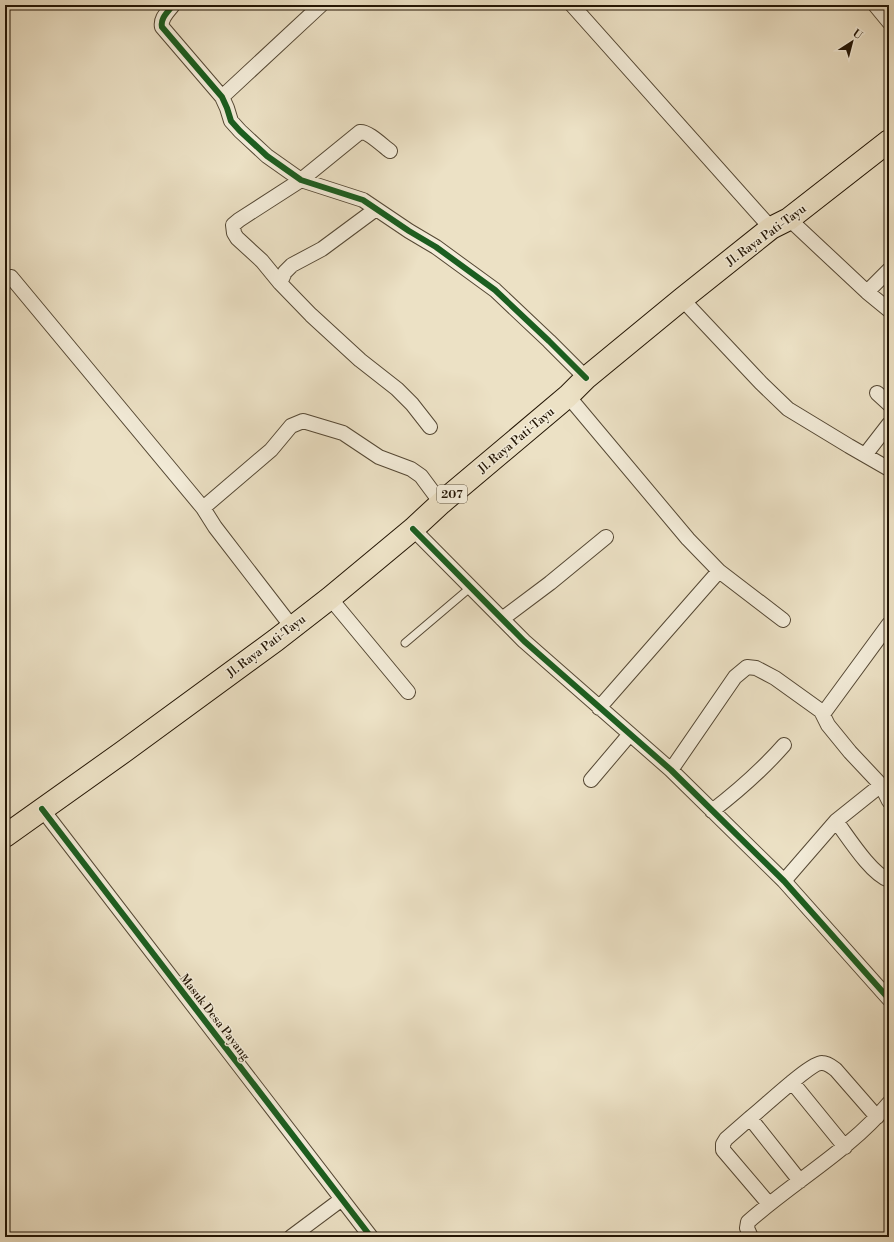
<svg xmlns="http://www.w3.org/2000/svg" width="894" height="1242" font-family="'Libre Bodoni',serif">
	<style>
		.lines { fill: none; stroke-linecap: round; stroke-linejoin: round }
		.service-casing { stroke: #554834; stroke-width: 9 }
		.minor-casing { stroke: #554834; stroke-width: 16 }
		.primary-casing { stroke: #231504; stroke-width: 24 }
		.service { stroke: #f3ecd9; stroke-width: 7 }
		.minor { stroke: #f3ecd9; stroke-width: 14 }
		.primary { stroke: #ece1c5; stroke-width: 22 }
		.cycleway-casing { stroke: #f3ecd9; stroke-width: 8 }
		.cycleway { stroke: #1b5e20; stroke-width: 6 }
		.labels { text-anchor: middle; stroke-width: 3; stroke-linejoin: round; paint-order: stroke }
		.shield { fill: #f3ecd9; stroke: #615644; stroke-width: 1 }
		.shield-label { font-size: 11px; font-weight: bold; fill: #231504 }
		.street-label { font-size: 12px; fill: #231504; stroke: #f3ecd9 }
	</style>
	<rect width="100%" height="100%" fill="#ece1c5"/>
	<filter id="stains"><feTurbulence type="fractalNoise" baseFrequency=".005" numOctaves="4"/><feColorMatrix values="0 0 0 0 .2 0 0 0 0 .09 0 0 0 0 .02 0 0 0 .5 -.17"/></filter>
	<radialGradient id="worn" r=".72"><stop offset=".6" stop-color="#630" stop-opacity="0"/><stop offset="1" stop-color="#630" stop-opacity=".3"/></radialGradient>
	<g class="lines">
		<defs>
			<path id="service" d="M 405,643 L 471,587"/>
			<path id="minor" d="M 173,5 C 168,12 160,18 162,27 L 222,97 L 227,108 L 231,121 L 240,131 L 267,156 L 301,180 L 363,200 L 409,231 L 436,247 L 495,290 L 549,341 L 586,378
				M 572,5 L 771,228
				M 875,5 L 889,22
				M 222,97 L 321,5
				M 376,209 L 322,249 L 292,265 L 285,272 L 280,283 L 311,315 L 360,360 L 397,389 L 412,404 L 430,427
				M 789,219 L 867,292 L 889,310
				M 11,277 L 203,508 L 215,527 L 292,627
				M 280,283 L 262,261 L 237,238 L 234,233 L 233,225 L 239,220 L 301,180 L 360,132 C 368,131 383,146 390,151
				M 867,292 L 889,270
				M 682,299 L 761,383 L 788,409 L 849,446 L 889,469
				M 877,393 L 889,404
				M 568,396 L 688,539 L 719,571
				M 865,455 L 889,424
				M 203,508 L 271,450 L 291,426 L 303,421 L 343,433 L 379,457 L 411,469 L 421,476 L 441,503
				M 413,529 L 524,641 L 671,770 L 784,881 L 889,999
				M 330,598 L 408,692
				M 502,619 L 550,583 L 606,537
				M 599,708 L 719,571 L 783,620
				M 823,714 L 889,624
				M 671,770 L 735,677 L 747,667 L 756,668 L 775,678 L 821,711 L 828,725 L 850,752 L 881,785 L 889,801
				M 591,780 L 630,734
				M 42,809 L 371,1237
				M 712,811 C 738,791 762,770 784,745
				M 836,821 C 848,837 871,874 889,880
				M 784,881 L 836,821 L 881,785
				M 792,1082 L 845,1147
				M 750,1118 L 726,1139 L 723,1144 L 723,1150 L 769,1204
				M 800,1181 L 750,1118 C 762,1109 811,1062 822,1063 C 828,1063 832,1067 836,1070 L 877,1117
				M 291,1237 L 342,1199
				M 751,1237 L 747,1228 L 748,1222 C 794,1181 849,1151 889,1103"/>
			<path id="primary" d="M 5,836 L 123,752 L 276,640 L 330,598 L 413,529 L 441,503 L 568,396 L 586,378 L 682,299 L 771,228 L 789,219 L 889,141"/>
		</defs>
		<use href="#service" class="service-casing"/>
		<use href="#minor" class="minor-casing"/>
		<use href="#primary" class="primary-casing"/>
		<use href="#service" class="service"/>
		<use href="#minor" class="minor"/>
		<use href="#primary" class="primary"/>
		<defs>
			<path id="cycleway" d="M 173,5 C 168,12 160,18 162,27 L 222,97 L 227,108 L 231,121 L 240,131 L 267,156 L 301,180 L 363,200 L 409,231 L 436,247 L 495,290 L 549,341 L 586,378
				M 413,529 L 524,641 L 671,770 L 784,881 L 889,999
				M 42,809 L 371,1237"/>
		</defs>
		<use href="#cycleway" class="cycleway-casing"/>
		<use href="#cycleway" class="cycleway"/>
	</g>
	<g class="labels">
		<rect class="shield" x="437" y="485" width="30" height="18" rx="3"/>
		<g class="shield-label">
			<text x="452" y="498">207</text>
		</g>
		<g class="street-label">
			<text transform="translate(766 235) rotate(-36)" y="4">Jl. Raya Pati-Tayu</text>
			<text transform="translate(516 440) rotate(-40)" y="4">Jl. Raya Pati-Tayu</text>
			<text transform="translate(266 646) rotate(-37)" y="4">Jl. Raya Pati-Tayu</text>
			<text transform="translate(215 1017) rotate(52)" y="4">Masuk Desa Payang</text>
		</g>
	</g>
	<rect width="894" height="1242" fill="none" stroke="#ece1c5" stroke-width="20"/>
	<rect x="6" y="6" width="882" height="1230" fill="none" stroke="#231504" stroke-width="2"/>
	<rect x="10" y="10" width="874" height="1222" fill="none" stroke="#231504"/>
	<g transform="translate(852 42) rotate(36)" stroke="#f3ecd9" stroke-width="3" paint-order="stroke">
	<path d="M0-3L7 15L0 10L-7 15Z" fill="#231504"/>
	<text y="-6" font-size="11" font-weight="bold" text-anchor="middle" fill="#231504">U</text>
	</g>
	<rect width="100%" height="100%" filter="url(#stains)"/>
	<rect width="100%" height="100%" fill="url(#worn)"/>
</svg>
